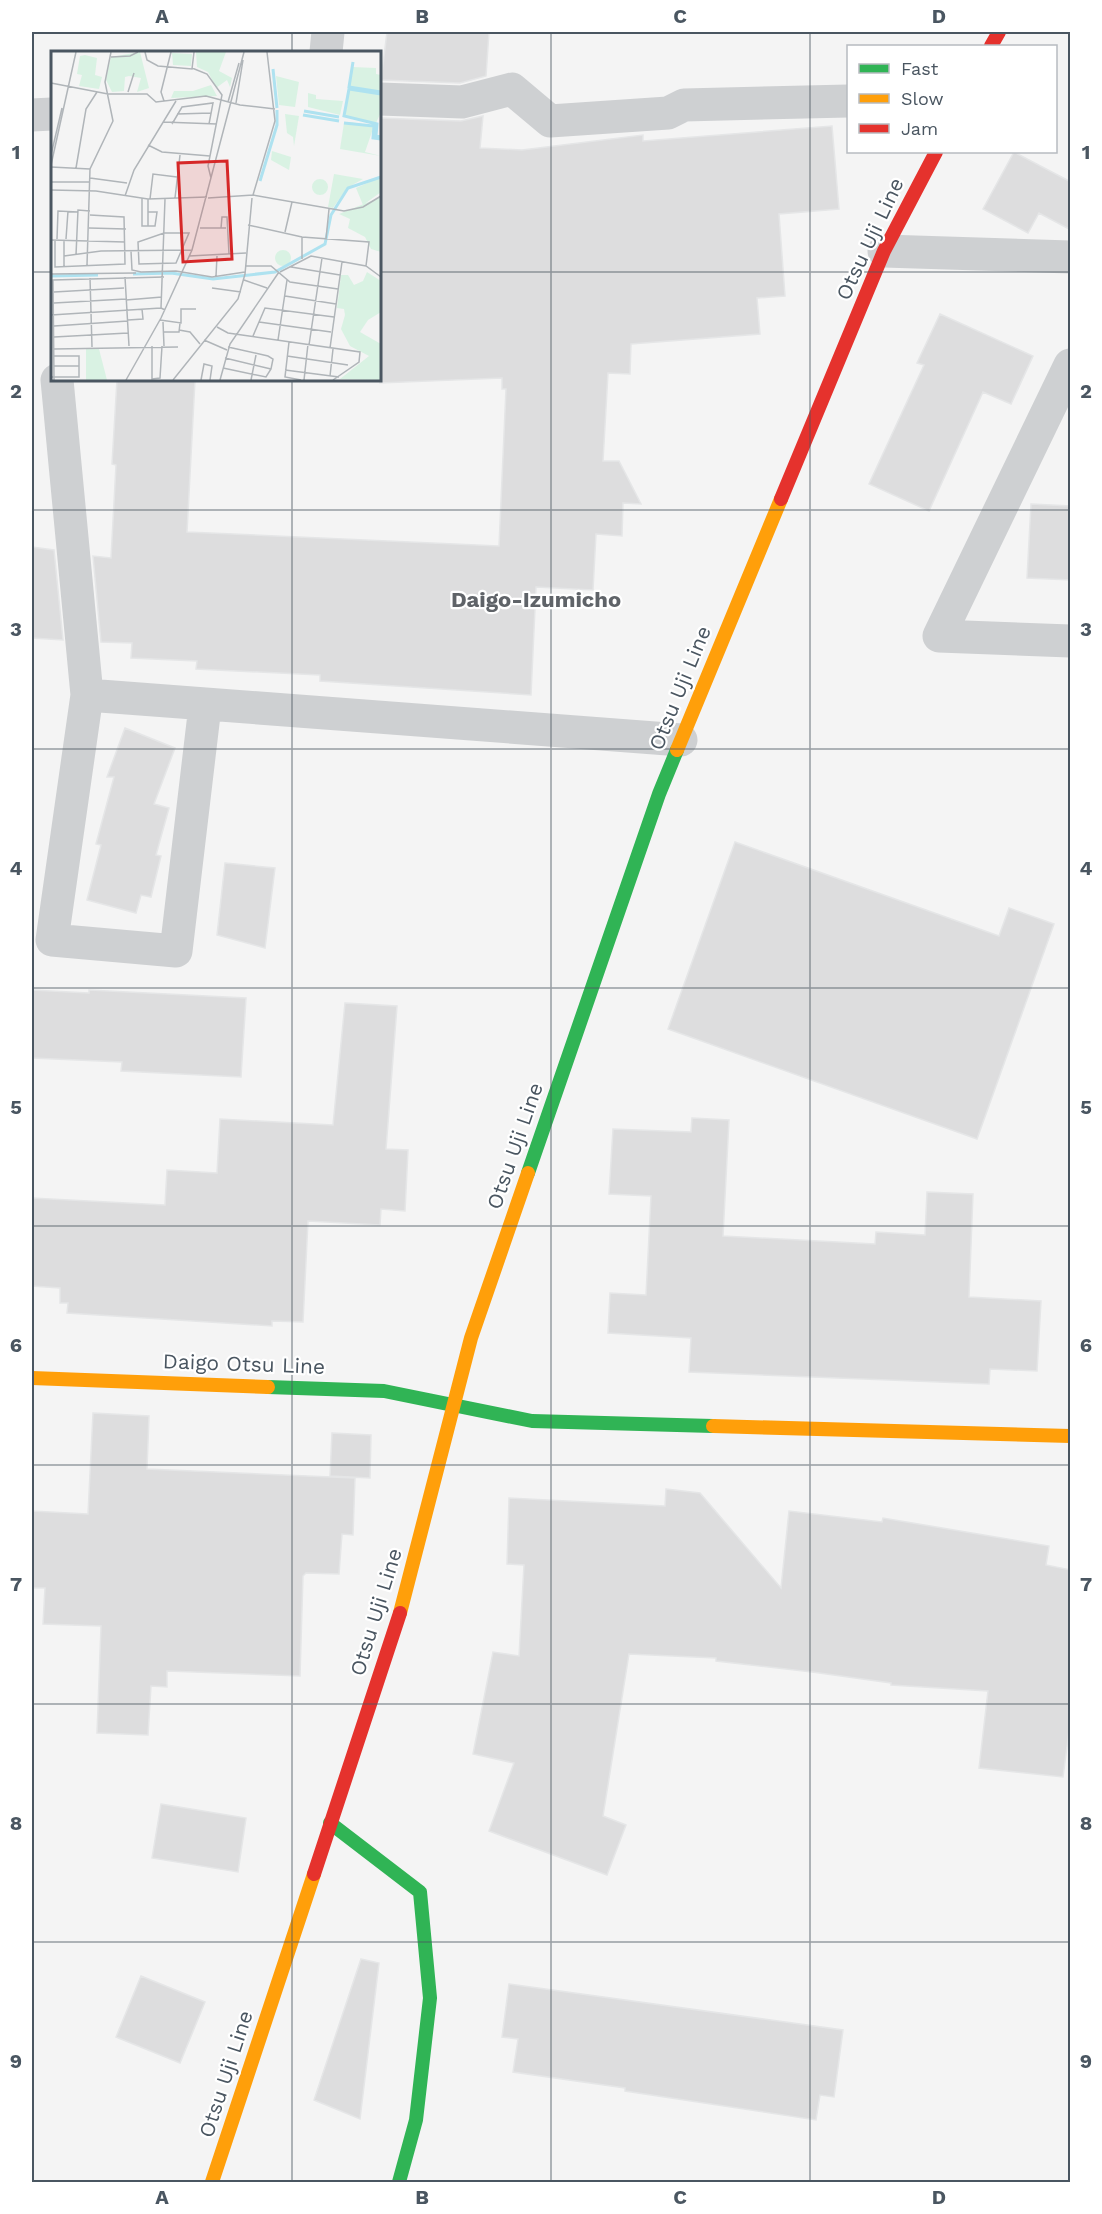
<svg xmlns="http://www.w3.org/2000/svg" width="1102" height="2214" font-family="'Work Sans',sans-serif">
	<style>
		.building { fill: #ddddde; stroke: #e5e6e7; stroke-width: 1.5 }
		.lines { fill: none; stroke-linecap: round; stroke-linejoin: round }
		.street { stroke: #ced0d2; stroke-width: 33 }
		.fast { stroke: #30b455; stroke-width: 14 }
		.slow { stroke: #ff9f0a; stroke-width: 14 }
		.jam { stroke: #e5322d; stroke-width: 14 }
		.grid { fill: none; stroke: #4a5661; stroke-width: 1.5; stroke-opacity: 0.55 }
		.labels { text-anchor: middle; stroke-width: 4.5; stroke-linejoin: round; paint-order: stroke }
		.street-label { font-size: 21px; fill: #4a5661; stroke: #fff }
		.neighbourhood-label { font-size: 22px; font-weight: bold; fill: #5f6368; stroke: #fff }
		.inset-river { fill: none; stroke: #aee2f0; stroke-width: 3 }
		.inset-road { fill: none; stroke: #b0b5b9; stroke-width: 1.5 }
		.view { fill: #d62828; fill-opacity: 0.15; stroke: #d62828; stroke-width: 3 }
		.inset-edge { fill: none; stroke: #4a5661; stroke-width: 3 }
		.neatline { fill: none; stroke: #4a5661; stroke-width: 2 }
		.grid-label { font-size: 20px; text-anchor: middle; font-weight: bold; fill: #4a5661 }
	</style>
	<rect width="100%" height="100%" fill="#f4f4f4"/>
	<path class="building" d="M 387,32 L 489,32 L 486,76 L 460,83 L 381,80 Z
		M 483,116 L 480,148 L 522,150 L 643,135 L 643,141 L 832,126 L 839,209 L 779,214 L 785,296 L 757,298 L 760,334 L 631,344 L 630,374 L 608,373 L 603,461 L 619,461 L 641,504 L 623,503 L 622,536 L 596,534 L 593,590 L 536,587 L 531,695 L 320,681 L 320,675 L 196,669 L 197,661 L 131,658 L 132,643 L 101,642 L 93,556 L 111,558 L 116,465 L 112,464 L 117,380 L 195,380 L 187,532 L 499,546 L 506,389 L 502,389 L 502,378 L 380,383 L 380,118 L 461,121 Z
		M 1014,152 L 1071,182 L 1071,230 L 1039,213 L 1028,233 L 983,209 Z
		M 940,314 L 1033,356 L 1011,404 L 983,392 L 929,511 L 869,484 L 924,365 L 917,363 Z
		M 1031,504 L 1071,506 L 1071,580 L 1027,578 Z
		M 32,547 L 54,550 L 63,640 L 32,638 Z
		M 125,728 L 175,748 L 154,804 L 169,808 L 156,855 L 161,856 L 151,897 L 141,895 L 136,913 L 87,900 L 101,845 L 96,844 L 114,777 L 107,777 Z
		M 735,842 L 999,936 L 1009,908 L 1054,924 L 977,1139 L 668,1029 Z
		M 225,863 L 275,868 L 265,948 L 217,935 Z
		M 32,990 L 89,993 L 89,990 L 246,998 L 241,1077 L 121,1071 L 122,1062 L 32,1058 Z
		M 345,1003 L 397,1006 L 386,1149 L 408,1150 L 405,1211 L 381,1209 L 380,1225 L 308,1221 L 303,1322 L 272,1321 L 272,1326 L 67,1313 L 68,1303 L 60,1303 L 60,1288 L 32,1286 L 32,1198 L 165,1205 L 167,1170 L 217,1173 L 220,1119 L 333,1125 Z
		M 692,1118 L 729,1120 L 723,1236 L 875,1244 L 876,1232 L 925,1235 L 927,1192 L 973,1194 L 969,1297 L 1041,1301 L 1037,1371 L 990,1369 L 989,1384 L 689,1372 L 691,1338 L 608,1333 L 610,1293 L 646,1295 L 651,1196 L 609,1194 L 613,1129 L 691,1132 Z
		M 93,1413 L 149,1416 L 147,1469 L 355,1478 L 353,1535 L 342,1534 L 339,1574 L 306,1573 L 303,1576 L 300,1676 L 167,1671 L 167,1687 L 151,1686 L 148,1735 L 97,1733 L 101,1626 L 43,1624 L 45,1588 L 32,1588 L 32,1511 L 88,1514 Z
		M 332,1433 L 371,1435 L 370,1478 L 330,1476 Z
		M 666,1489 L 700,1493 L 781,1588 L 789,1511 L 882,1522 L 883,1518 L 1049,1546 L 1046,1565 L 1071,1570 L 1071,1716 L 1063,1777 L 979,1768 L 988,1691 L 891,1685 L 891,1683 L 812,1672 L 716,1661 L 716,1658 L 629,1654 L 603,1816 L 626,1825 L 607,1875 L 489,1831 L 514,1763 L 473,1754 L 493,1652 L 519,1656 L 524,1565 L 507,1564 L 509,1498 L 665,1506 Z
		M 161,1804 L 246,1818 L 238,1872 L 152,1858 Z
		M 361,1959 L 379,1963 L 360,2119 L 314,2100 Z
		M 141,1976 L 205,2002 L 180,2063 L 116,2037 Z
		M 509,1984 L 843,2030 L 834,2097 L 820,2095 L 816,2120 L 625,2091 L 625,2088 L 513,2072 L 518,2039 L 502,2037 Z"/>
	<g class="lines">
		<path class="street" d="M 326,52 L 328,32
			M 380,99 L 462,102 L 512,89 L 550,121 L 668,113 L 684,105 L 848,101
			M 32,115 L 52,114
			M 884,251 L 1070,257
			M 1070,365 L 939,636 L 1070,641
			M 57,380 L 87,695 L 52,940 L 176,951 L 205,706
			M 87,695 L 681,740"/>
		<path class="fast" d="M 528,1173 L 659,794 L 677,750
			M 268,1387 L 384,1391 L 532,1421 L 713,1426
			M 330,1823 L 420,1892 L 430,1998 L 416,2120 L 399,2182"/>
		<path class="slow" d="M 677,750 L 781,499
			M 32,1378 L 268,1387
			M 713,1426 L 1070,1436
			M 400,1613 L 471,1338 L 528,1173
			M 212,2182 L 314,1874"/>
		<path class="jam" d="M 991,46 L 999,32
			M 781,499 L 884,251 L 936,152
			M 314,1874 L 400,1613"/>
	</g>
	<path class="grid" d="M 292,32 L 292,52M 551,32 L 551,2182M 810,32 L 810,2182M 32,272 L 52,272M 380,272 L 1070,272M 292,380 L 292,2182M 32,510 L 1070,510M 32,749 L 1070,749M 32,988 L 1070,988M 32,1226 L 1070,1226M 32,1465 L 1070,1465M 32,1704 L 1070,1704M 32,1942 L 1070,1942"/>
	<g class="labels">
		<g class="street-label">
			<text transform="translate(870 239) rotate(-65)" y="7">Otsu Uji Line</text>
			<text transform="translate(680 688) rotate(-68)" y="7">Otsu Uji Line</text>
			<text transform="translate(515 1146) rotate(-71)" y="7">Otsu Uji Line</text>
			<text transform="translate(244 1364) rotate(2)" y="7">Daigo Otsu Line</text>
			<text transform="translate(376 1612) rotate(-73)" y="7">Otsu Uji Line</text>
			<text transform="translate(226 2074) rotate(-72)" y="7">Otsu Uji Line</text>
		</g>
		<g class="neighbourhood-label">
			<text x="536" y="607">Daigo-Izumicho</text>
		</g>
	</g>
	<g transform="translate(51 51)">
		<rect width="330" height="330" fill="#f4f4f4"/>
		<path d="M 89,1 L 98,37 L 86,41 L 90,27 L 78,25 L 74,26 L 73,40 L 61,41 L 55,29 L 60,6 ZM 145,1 L 175,1 L 168,20 L 181,27 L 179,36 L 176,29 L 165,37 L 157,21 L 146,16 ZM 121,2 L 141,3 L 140,15 L 122,14 ZM 34,4 L 46,7 L 44,24 L 51,26 L 48,38 L 28,35 L 31,24 L 26,23 L 29,5 ZM 301,16 L 325,17 L 325,23 L 330,24 L 330,41 L 298,36 ZM 225,25 L 248,31 L 244,56 L 228,54 ZM 160,34 L 166,45 L 120,47 L 123,40 L 142,40 ZM 298,38 L 330,43 L 330,61 L 325,72 L 294,65 ZM 257,42 L 265,44 L 265,48 L 292,50 L 289,64 L 257,56 ZM 234,63 L 248,65 L 243,95 L 242,86 L 236,82 ZM 299,71 L 323,75 L 314,101 L 330,105 L 289,98 L 293,72 ZM 221,100 L 240,106 L 238,119 L 220,109 ZM 283,123 L 312,128 L 296,137 L 282,157 L 277,156 ZM 330,126 L 330,141 L 312,154 L 305,137 ZM261 136a8 8 0 1 1 16 0a8 8 0 1 1-16 0ZM 330,146 L 330,201 L 320,198 L 314,186 L 297,177 L 299,168 L 288,163 ZM224 207a8 8 0 1 1 16 0a8 8 0 1 1-16 0ZM 316,221 L 330,230 L 330,261 L 317,269 L 309,281 L 330,293 L 330,329 L 289,328 L 318,305 L 299,295 L 290,278 L 294,264 L 293,258 L 286,257 L 290,224 L 297,224 L 303,234 L 312,230 ZM 35,298 L 48,298 L 56,329 L 35,329 Z" fill="#d9f2e3"/>
		<path class="inset-river" d="M 302,11 L 298,36 L 330,41M 222,18 L 226,57M 330,43 L 298,38 L 293,65 L 326,73 L 325,85 L 330,86M 253,60 L 288,66M 252,64 L 288,70M 293,72 L 323,75 L 322,87 L 330,88M 209,130 L 226,74 L 226,59M 82,223 L 120,222 L 162,228 L 224,221 L 274,193 L 280,164 L 297,137 L 330,126M 0,225 L 47,224"/>
		<path class="inset-road" d="M 94,1 L 96,9 L 107,15 L 141,18 L 143,1M 60,6 L 79,5 L 87,1M 141,17 L 156,23 L 171,44 L 157,115 L 160,127M 0,32 L 57,43 L 96,43 L 105,51 L 155,45 L 189,54 L 224,58M 77,41 L 83,22M 113,50 L 110,41 L 120,1M 177,51 L 188,12M 185,52 L 192,9M 126,63 L 160,62M 112,71 L 166,73M 121,73 L 131,56 L 162,52 L 158,73M 97,94 L 111,101 L 159,105M 0,104 L 11,57M 0,114 L 25,1M 0,116 L 39,118M 25,117 L 35,58 L 46,41M 39,127 L 76,132M 0,131 L 39,131M 0,139 L 45,140 L 97,148 L 156,146M 202,144 L 224,70 L 216,1M 74,145 L 83,119 L 125,50M 91,147 L 91,175 L 104,175 L 106,161 L 97,161M 124,147 L 129,104M 157,147 L 202,144 L 293,160 L 312,156 L 330,145M 97,148 L 97,175M 99,148 L 102,123 L 126,126M 197,174 L 251,186 L 318,191 L 315,215M 38,177 L 75,178M 149,177 L 175,177M 170,177 L 171,166 L 176,166 L 178,203M 234,181 L 241,151M 113,182 L 138,182 L 125,212 L 88,213 L 87,191 ZM 251,186 L 251,208M 6,188 L 7,160 L 27,161M 15,188 L 17,160M 275,188 L 278,158M 0,189 L 74,191M 4,189 L 4,216 L 74,213 L 73,166 L 39,164M 13,189 L 13,216M 80,200 L 81,219 L 90,221 L 125,220 L 161,226 L 194,221M 25,204 L 27,159 L 39,160M 13,205 L 50,200 L 141,199M 138,205 L 195,202M 36,214 L 39,118 L 62,70 L 54,31 L 60,1M 195,215 L 220,215 L 239,231 L 287,238M 240,216 L 289,224M 229,221 L 260,205 L 315,215 L 330,226M 0,223 L 85,222M 165,225 L 166,205M 74,226 L 78,295M 39,227 L 41,296M 193,229 L 216,237M 161,237 L 190,241M 3,241 L 73,237M 234,245 L 285,253M 75,249 L 111,246M 3,252 L 75,248M 114,259 L 110,257 L 114,148M 0,264 L 110,257M 77,269 L 92,268 L 91,258M 109,269 L 130,272 L 130,258 L 145,258M 112,271 L 113,295M 208,271 L 280,281M 3,275 L 77,270M 166,276 L 177,282 L 309,301 L 308,311 L 282,329M 128,279 L 139,281 L 149,293M 112,281 L 128,281 L 129,272M 202,285 L 214,257 L 283,266M 3,286 L 77,282M 153,289 L 176,299M 227,289 L 236,229M 238,291 L 234,326 L 250,329M 258,294 L 271,207M 101,295 L 101,328 L 109,327 L 111,295M 279,297 L 291,211M 3,298 L 127,296M 236,305 L 297,314M 174,307 L 220,318M 3,315 L 28,315M 172,317 L 215,326 L 220,318 L 222,308 L 217,305 L 177,296M 234,319 L 288,326M 279,325 L 282,298M 0,326 L 28,326 L 28,305 L 3,305M 3,329 L 2,229 L 113,226M 75,329 L 110,267 L 141,199 L 193,1M 122,329 L 187,248 L 194,223 L 201,147M 150,329 L 153,313 L 161,315 L 159,329M 169,329 L 179,293 L 228,221M 200,329 L 205,304M 253,329 L 257,293"/>
		<path class="view" d="M 176,110 L 181,208 L 132,211 L 127,112 Z"/>
		<rect width="330" height="330" class="inset-edge"/>
	</g>
	<rect width="1102" height="2214" fill="none" stroke="#ffffff" stroke-width="66"/>
	<rect x="847" y="45" width="210" height="108" fill="#ffffff" stroke="#b7bbc0" stroke-width="1.5"/>
	<rect x="859" y="64" width="30" height="9" fill="#30b455" stroke="#b7bbc0" stroke-width="1.5"/>
	<text x="901" y="75" font-size="18" fill="#4a5661">Fast</text>
	<rect x="859" y="94" width="30" height="9" fill="#ff9f0a" stroke="#b7bbc0" stroke-width="1.5"/>
	<text x="901" y="105" font-size="18" fill="#4a5661">Slow</text>
	<rect x="859" y="124" width="30" height="9" fill="#e5322d" stroke="#b7bbc0" stroke-width="1.5"/>
	<text x="901" y="135" font-size="18" fill="#4a5661">Jam</text>
	<rect x="33" y="33" width="1036" height="2148" class="neatline"/>
	<g class="grid-label">
		<text x="162" y="23">A</text>
		<text x="422" y="23">B</text>
		<text x="680" y="23">C</text>
		<text x="939" y="23">D</text>
		<text x="16" y="159">1</text>
		<text x="1086" y="159">1</text>
		<text x="16" y="398">2</text>
		<text x="1086" y="398">2</text>
		<text x="16" y="636">3</text>
		<text x="1086" y="636">3</text>
		<text x="16" y="875">4</text>
		<text x="1086" y="875">4</text>
		<text x="16" y="1114">5</text>
		<text x="1086" y="1114">5</text>
		<text x="16" y="1352">6</text>
		<text x="1086" y="1352">6</text>
		<text x="16" y="1591">7</text>
		<text x="1086" y="1591">7</text>
		<text x="16" y="1830">8</text>
		<text x="1086" y="1830">8</text>
		<text x="16" y="2068">9</text>
		<text x="1086" y="2068">9</text>
		<text x="162" y="2204">A</text>
		<text x="422" y="2204">B</text>
		<text x="680" y="2204">C</text>
		<text x="939" y="2204">D</text>
	</g>
</svg>
